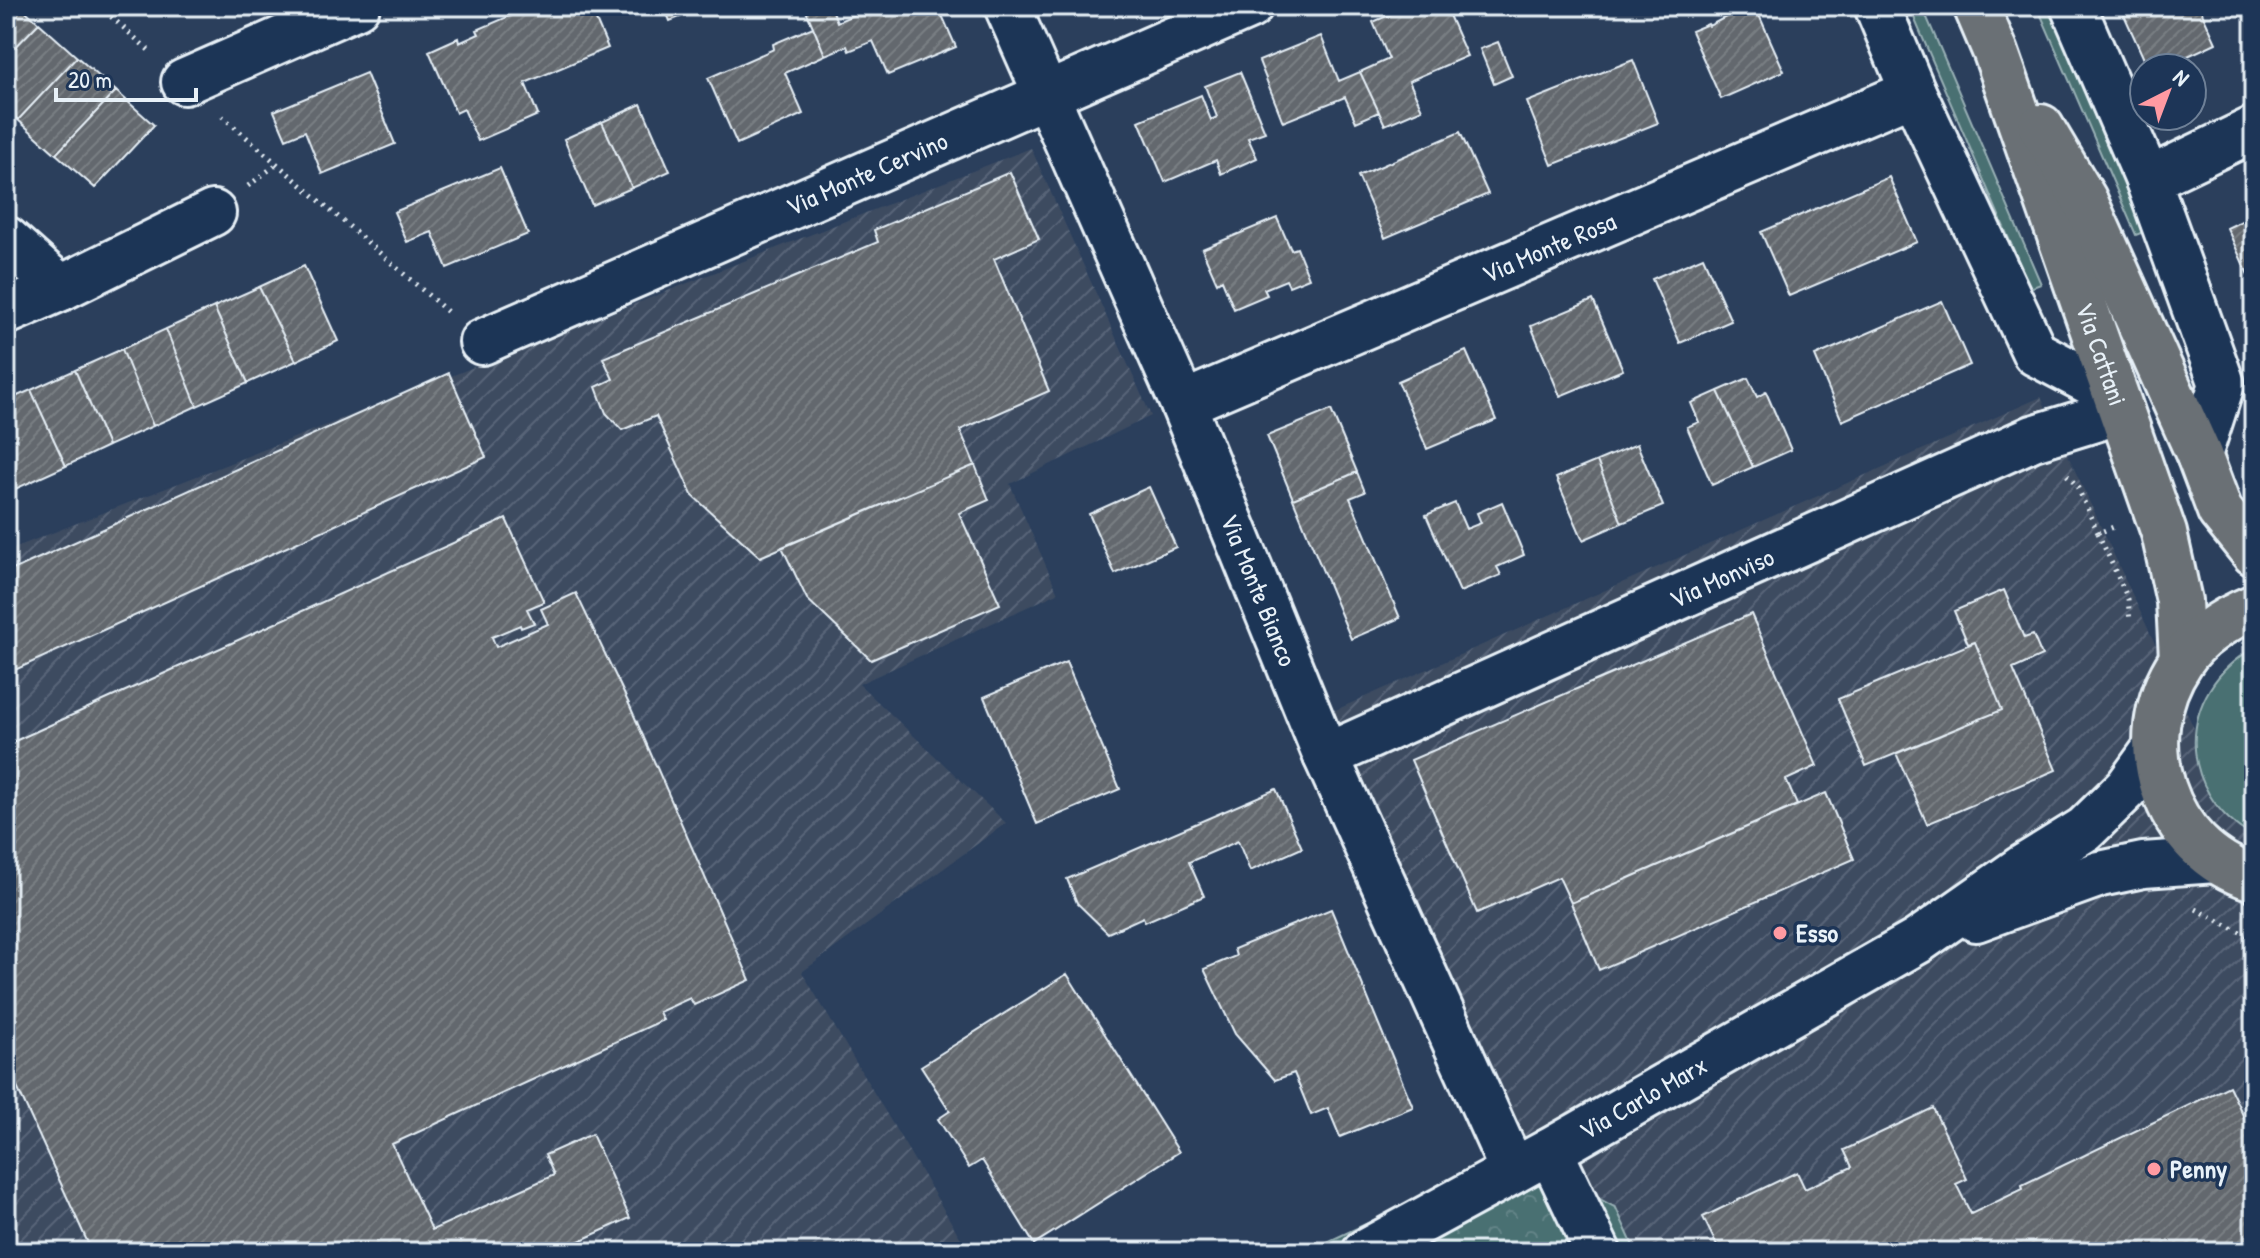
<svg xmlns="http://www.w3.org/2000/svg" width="2260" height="1258" font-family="'Patrick Hand',sans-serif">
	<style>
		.industrial { fill: url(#industrial-furrows) }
		.grass { fill: #496f72; stroke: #98b0b5; stroke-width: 2 }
		.park { fill: url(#park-crowns); stroke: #98b0b5; stroke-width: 2 }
		.building { fill: url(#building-hatch); stroke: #e8f1f8; stroke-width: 2 }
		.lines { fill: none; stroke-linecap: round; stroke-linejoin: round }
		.minor-casing { stroke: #e8f1f8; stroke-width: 50 }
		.major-casing { stroke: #e8f1f8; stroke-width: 50 }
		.path { stroke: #e8f1f8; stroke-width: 5; stroke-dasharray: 2 6; stroke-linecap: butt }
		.minor { stroke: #1d3557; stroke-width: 44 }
		.major { stroke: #6a7074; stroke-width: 44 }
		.poi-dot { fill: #ff9aa2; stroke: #1d3557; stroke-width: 3 }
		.labels { text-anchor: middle; stroke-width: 7; stroke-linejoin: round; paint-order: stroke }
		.street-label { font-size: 26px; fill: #e8f1f8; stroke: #1d3557 }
		.poi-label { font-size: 26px; font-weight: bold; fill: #e8f1f8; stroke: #1d3557; text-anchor: start }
	</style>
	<defs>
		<pattern id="industrial-furrows" width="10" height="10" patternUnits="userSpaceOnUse" patternTransform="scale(2)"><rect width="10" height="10" fill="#3c4b61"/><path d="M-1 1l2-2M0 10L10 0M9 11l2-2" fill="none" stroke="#586578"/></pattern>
		<pattern id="park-crowns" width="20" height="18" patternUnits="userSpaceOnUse" patternTransform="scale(2)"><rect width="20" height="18" fill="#496f72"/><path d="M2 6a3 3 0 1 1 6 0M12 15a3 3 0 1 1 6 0" fill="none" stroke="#638487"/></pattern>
		<pattern id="building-hatch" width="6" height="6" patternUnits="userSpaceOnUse" patternTransform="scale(2)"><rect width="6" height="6" fill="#63686e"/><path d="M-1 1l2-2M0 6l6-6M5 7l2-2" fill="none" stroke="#797e83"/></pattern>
	</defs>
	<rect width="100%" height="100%" fill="#2b3f5c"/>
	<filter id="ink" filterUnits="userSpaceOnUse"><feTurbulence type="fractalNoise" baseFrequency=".0125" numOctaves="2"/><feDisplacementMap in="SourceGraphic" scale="16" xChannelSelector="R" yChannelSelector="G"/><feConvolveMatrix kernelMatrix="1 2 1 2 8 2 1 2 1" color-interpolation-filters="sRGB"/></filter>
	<g filter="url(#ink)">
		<path class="industrial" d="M 1031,148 L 1151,416 L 1010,484 L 1058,593 L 859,684 L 1006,823 L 802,972 L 969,1252 L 6,1252 L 6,551 Z
			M 2041,397 L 2254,858 L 2254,1252 L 1636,1252 L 1616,1208 L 1517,1153 L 1322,716 Z"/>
		<path class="grass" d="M 1909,6 L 1922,6 L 2041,284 L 2030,288 Z
			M 2037,6 L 2055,6 L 2151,229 L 2136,235 Z
			M 2254,648 L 2254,837 C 2175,793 2175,691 2254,648 Z"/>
		<path class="park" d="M 1517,1153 L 1616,1208 L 1636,1252 L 1306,1252 Z"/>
		<path class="building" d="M 6,6 L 20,6 L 39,23 L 6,57 Z
			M 533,6 L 535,10 L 546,6 L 590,6 L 608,48 L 525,83 L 538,115 L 478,141 L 464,109 L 456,113 L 429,51 L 458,38 L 459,43 L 479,34 L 477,30 Z
			M 664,6 L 707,6 L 670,21 Z
			M 804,6 L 831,6 L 837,22 L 874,6 L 938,6 L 956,47 L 888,75 L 873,41 L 849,51 L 847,46 L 825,55 Z
			M 1410,6 L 1445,6 L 1467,56 L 1409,81 L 1422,109 L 1385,125 L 1360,72 L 1389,59 L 1373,22 Z
			M 1747,6 L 1755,6 L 1784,71 L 1721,99 L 1691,31 L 1708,24 L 1709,26 Z
			M 2120,6 L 2199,6 L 2216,43 L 2162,68 L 2148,68 Z
			M 39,23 L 77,57 L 18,120 L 6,109 L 6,57 Z
			M 813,27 L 825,55 L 785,73 L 803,114 L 737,144 L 708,78 L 774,49 L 773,44 Z
			M 1321,36 L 1339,81 L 1360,72 L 1379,112 L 1356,122 L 1345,97 L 1283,122 L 1259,61 Z
			M 1498,42 L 1512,76 L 1494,84 L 1480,49 Z
			M 77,57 L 116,91 L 56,154 L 18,120 Z
			M 1633,60 L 1658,123 L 1552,165 L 1527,102 Z
			M 1240,72 L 1265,132 L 1248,138 L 1257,158 L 1221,174 L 1216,160 L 1165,182 L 1139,121 L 1201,95 L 1211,120 L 1217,117 L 1205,86 Z
			M 366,73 L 395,144 L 322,174 L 305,131 L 286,139 L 274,111 Z
			M 116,91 L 154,125 L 95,188 L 56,154 Z
			M 641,104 L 670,171 L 632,188 L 602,122 Z
			M 602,122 L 632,188 L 592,205 L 564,139 Z
			M 1460,132 L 1488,194 L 1385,238 L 1358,176 Z
			M 500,168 L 528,234 L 447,268 L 432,232 L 407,242 L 394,212 Z
			M 1010,172 L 1039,239 L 994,259 L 1049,391 L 960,430 L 975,465 L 760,557 L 692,495 L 656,416 L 622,430 L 606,413 L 596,387 L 613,379 L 603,358 L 878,242 L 874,230 Z
			M 1889,177 L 1917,242 L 1789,296 L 1761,232 Z
			M 2254,215 L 2254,288 L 2227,228 Z
			M 1277,218 L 1291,250 L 1297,248 L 1309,278 L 1289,286 L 1286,280 L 1264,289 L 1267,295 L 1234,309 L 1222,280 L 1217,283 L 1202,249 Z
			M 1703,257 L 1731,321 L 1680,343 L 1652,279 Z
			M 304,266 L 338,341 L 296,361 L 259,287 Z
			M 259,287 L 296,361 L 248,383 L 214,307 Z
			M 1593,300 L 1623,370 L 1560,396 L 1531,326 Z
			M 1942,301 L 1970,365 L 1842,421 L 1815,356 Z
			M 214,307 L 248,383 L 197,406 L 166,329 Z
			M 166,329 L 197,406 L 153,426 L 122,349 Z
			M 122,349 L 153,426 L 108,446 L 75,370 Z
			M 1466,351 L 1496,420 L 1427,449 L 1398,381 Z
			M 75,370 L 108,446 L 66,466 L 31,390 Z
			M 449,373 L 486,457 L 6,674 L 6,573 Z
			M 1748,378 L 1757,397 L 1766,392 L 1791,450 L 1753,467 L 1718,391 Z
			M 31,390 L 66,466 L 13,490 L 6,474 L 6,401 Z
			M 1718,391 L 1753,467 L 1712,485 L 1687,427 L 1699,422 L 1691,403 Z
			M 1331,410 L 1357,472 L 1293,499 L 1267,436 Z
			M 1637,444 L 1663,506 L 1622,523 L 1597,461 Z
			M 1597,461 L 1622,523 L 1583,540 L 1556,478 Z
			M 975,465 L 989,500 L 959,513 L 1000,604 L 871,660 L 807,599 L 782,547 Z
			M 1357,472 L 1365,492 L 1350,498 L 1400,618 L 1351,639 L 1293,499 Z
			M 1149,487 L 1176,547 L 1115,574 L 1089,514 Z
			M 1502,502 L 1524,555 L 1497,567 L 1501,575 L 1460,592 L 1426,515 L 1455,503 L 1466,529 L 1481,523 L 1477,513 Z
			M 506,519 L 544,602 L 527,609 L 534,623 L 521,628 L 520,625 L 492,637 L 496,647 L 548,624 L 541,609 L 576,593 L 629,704 L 750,980 L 694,1005 L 690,998 L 659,1012 L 663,1020 L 392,1144 L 432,1230 L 554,1175 L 545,1155 L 592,1134 L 630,1218 L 555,1252 L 92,1252 L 6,1063 L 6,745 Z
			M 2004,590 L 2024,638 L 2033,635 L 2042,656 L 2013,669 L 2056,770 L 1927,824 L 1896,753 L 2002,710 L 1975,642 L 1968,644 L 1954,611 Z
			M 1751,614 L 1817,766 L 1786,780 L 1797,805 L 1571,903 L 1559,877 L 1477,913 L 1411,760 Z
			M 1975,642 L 2002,710 L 1866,766 L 1838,699 Z
			M 1066,662 L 1120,789 L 1037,824 L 984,697 Z
			M 1276,789 L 1302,848 L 1250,871 L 1238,841 L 1189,862 L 1204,896 L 1145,922 L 1143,917 L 1108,933 L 1077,903 L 1067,879 Z
			M 1826,793 L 1854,859 L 1599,970 L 1571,903 Z
			M 1331,909 L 1413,1107 L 1340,1137 L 1328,1108 L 1311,1115 L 1294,1073 L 1275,1080 L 1235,1034 L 1204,969 L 1236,956 L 1234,949 Z
			M 1067,974 L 1179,1152 L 1034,1244 L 982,1160 L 969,1168 L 938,1119 L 950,1111 L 921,1066 Z
			M 2229,1086 L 2254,1138 L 2254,1244 L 2238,1252 L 1720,1252 L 1703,1217 L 1797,1172 L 1805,1189 L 1852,1167 L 1844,1150 L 1933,1108 L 1967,1179 L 1956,1184 L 1971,1214 L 2023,1189 L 2022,1185 Z"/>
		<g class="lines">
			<defs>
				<g id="minor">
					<path id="s1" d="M 1007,6 L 1183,404 L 1326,756 L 1513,1171"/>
					<path d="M 1877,6 L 1913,92 L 2035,353 L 2115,395"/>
					<path d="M 2073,6 L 2148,180 L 2222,384 L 2199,455"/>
					<path d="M 184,82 L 357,6"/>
					<path d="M 2148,180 L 2254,129"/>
					<path d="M 6,239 L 61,288 L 6,312"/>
					<path d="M 61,288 L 213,213"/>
					<path id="s2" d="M 482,342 L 1250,6"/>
					<path id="s3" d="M 1183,404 L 1913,92"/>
					<path id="s4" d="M 1326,756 L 2033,438 L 2121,411"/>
					<path d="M 1976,919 L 2100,874 L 2143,865 L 2216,860"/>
					<path d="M 1550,1151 L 1598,1252"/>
					<path id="s5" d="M 1365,1252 L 1550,1151 L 1918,941 L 2022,868 L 2085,829 L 2127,788 L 2155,749"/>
				</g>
				<g id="major">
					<path id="s6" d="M 1976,6 L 1996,53 L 2164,533 L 2179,601 L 2182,659"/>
					<path d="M 2041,127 L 2084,199 L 2199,455 L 2220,511 L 2254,553"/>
					<path d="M 2254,607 C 2225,619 2198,635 2181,661 C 2128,739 2163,850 2254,878"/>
				</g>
			</defs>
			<use href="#minor" class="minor-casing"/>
			<use href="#major" class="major-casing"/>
			<path class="path" d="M 99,6 L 152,53
				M 222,116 L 450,314
				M 248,186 L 277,164
				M 2067,475 L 2077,486 L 2098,533 L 2116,526
				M 2098,533 L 2128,599 L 2130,622
				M 2196,909 L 2248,936 L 2254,942"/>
			<use href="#minor" class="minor"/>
			<use href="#major" class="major"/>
		</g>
	</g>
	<g class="poi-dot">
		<circle cx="1780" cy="933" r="8"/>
		<circle cx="2154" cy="1169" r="8"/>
	</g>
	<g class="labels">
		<g class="street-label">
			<text dy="9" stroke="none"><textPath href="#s2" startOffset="420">Via Monte Cervino</textPath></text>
			<text dy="9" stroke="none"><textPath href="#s3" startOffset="398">Via Monte Rosa</textPath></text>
			<text dy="9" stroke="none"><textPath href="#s6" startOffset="370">Via Cattani</textPath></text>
			<text dy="9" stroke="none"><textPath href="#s4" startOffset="434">Via Monviso</textPath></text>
			<text dy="9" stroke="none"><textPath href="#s1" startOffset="636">Via Monte Bianco</textPath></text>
			<text dy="9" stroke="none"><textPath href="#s5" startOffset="318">Via Carlo Marx</textPath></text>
		</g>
		<g class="poi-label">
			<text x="1796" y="942">Esso</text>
			<text x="2170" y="1178">Penny</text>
		</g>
	</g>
	<rect width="2260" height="1258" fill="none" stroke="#1d3557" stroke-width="32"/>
	<rect x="16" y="16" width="2228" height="1226" fill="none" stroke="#e8f1f8" stroke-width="3" filter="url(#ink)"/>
	<g transform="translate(2168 92) rotate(42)"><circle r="38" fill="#1d3557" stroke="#6e8097" stroke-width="2"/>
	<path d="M0-6L14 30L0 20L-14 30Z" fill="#ff9aa2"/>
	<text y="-12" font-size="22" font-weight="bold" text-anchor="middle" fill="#e8f1f8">N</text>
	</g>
	<path d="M56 88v12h140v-12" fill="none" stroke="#e8f1f8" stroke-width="4"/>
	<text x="68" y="88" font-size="24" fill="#e8f1f8" stroke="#1d3557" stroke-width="6" paint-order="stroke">20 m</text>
</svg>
